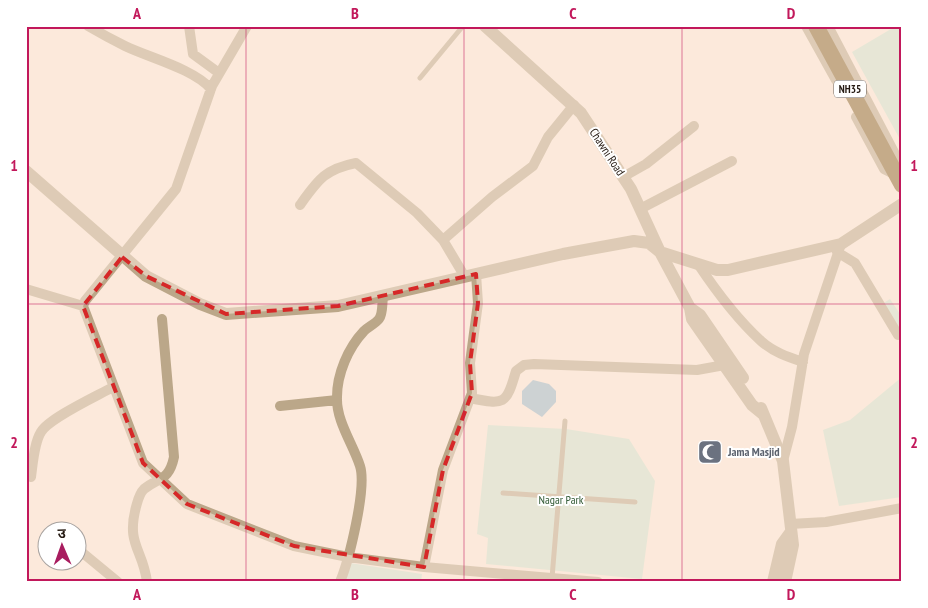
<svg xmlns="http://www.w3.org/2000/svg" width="928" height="608" font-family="'PT Sans Narrow','Noto Sans Devanagari',sans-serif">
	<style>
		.green { fill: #cfe3d0 }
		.water { fill: #96b5ca }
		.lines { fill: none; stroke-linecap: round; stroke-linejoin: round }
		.service { stroke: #bba789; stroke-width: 5 }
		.minor { stroke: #bba789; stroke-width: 10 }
		.tertiary { stroke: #bba789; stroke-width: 12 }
		.trunk { stroke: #846127; stroke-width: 16 }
		.marked { fill: none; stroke: #d62828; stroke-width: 4; stroke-dasharray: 10 6; stroke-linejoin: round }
		.grid { fill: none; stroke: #c2185b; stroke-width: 1; stroke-opacity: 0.55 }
		.labels { text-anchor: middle; stroke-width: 4; stroke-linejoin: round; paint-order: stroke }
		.shield { fill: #fff; stroke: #665f59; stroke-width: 1 }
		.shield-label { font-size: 11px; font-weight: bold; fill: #251a12 }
		.street-label { font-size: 12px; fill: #251a12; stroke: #fff }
		.worship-label { font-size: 12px; font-weight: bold; fill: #5b616d; stroke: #fff; text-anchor: start }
		.park-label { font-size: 12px; fill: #325a35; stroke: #fff }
		.neatline { fill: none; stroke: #c2185b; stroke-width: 2 }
		.grid-label { font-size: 16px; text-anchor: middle; font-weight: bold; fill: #c2185b }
	</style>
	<rect width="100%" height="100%" fill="#fce9db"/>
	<path class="green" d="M 896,26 L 902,26 L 902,143 L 852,52 Z
		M 890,299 L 902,317 L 902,333 L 882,304 Z
		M 902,377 L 902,497 L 839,506 L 823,430 L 850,420 Z
		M 488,425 L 566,429 L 629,439 L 655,481 L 642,579 L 486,564 L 488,538 L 477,534 Z
		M 350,563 L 422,574 L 421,582 L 342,582 Z"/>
	<path class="water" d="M 533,380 L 549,384 L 556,391 L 556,402 L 542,417 L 522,404 L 522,391 Z"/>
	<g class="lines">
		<path class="service" d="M 420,78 L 463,26
			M 503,493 L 635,502
			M 552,578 L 565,421"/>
		<path class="minor" d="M 88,26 C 100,33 113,40 125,46 C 150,58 194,69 211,89
			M 189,26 L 193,54 L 219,73
			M 247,26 L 212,86 L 176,189 L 85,301 L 83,306 L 143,463 L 187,504 L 294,546 L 348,557 L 424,567 L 598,582
			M 806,26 L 836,80
			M 828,26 L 895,154 L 898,169 L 896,175 L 884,169 L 856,117
			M 623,177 L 646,164 L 694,126
			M 300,205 C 318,180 325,169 356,163 L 417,213 L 443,240 L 465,277
			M 640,209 L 732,161
			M 443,240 L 492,197 L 533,166 L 548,137 L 574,105
			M 837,252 L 855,263 L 898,335
			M 698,264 C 716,291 737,319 761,341 C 773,352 788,357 803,362
			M 26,289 L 83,306
			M 470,398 C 505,405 506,405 516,371 L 524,365 L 534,364 L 697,370 L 730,364
			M 280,406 L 337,400
			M 783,461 L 792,427 L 804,354 L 841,244
			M 31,477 C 33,463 34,443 41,432 C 49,418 97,396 113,387
			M 790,524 L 826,522 L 902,508
			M 78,549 L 118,582
			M 424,567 L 443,470 L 472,393 L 470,363 L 478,303 L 476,274
			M 147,582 C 143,549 126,545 136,507 C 138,500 139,494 144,489 C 159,477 169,481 174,457 L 162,319
			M 340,582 C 349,560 367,488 360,466 C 353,444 336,421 337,397 C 337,374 348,348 364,331 C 368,327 375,324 379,319 C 383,314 382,303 383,297"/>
		<path class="tertiary" d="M 485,26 L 581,113 L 631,189 L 660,252 L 690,308 L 692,319 L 752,405 L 763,414
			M 26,171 L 146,276 L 200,304 L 226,314 L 338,306 L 563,254 L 634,241 L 649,243 L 660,252 L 717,270 L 728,270 L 841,244 L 902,204
			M 690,308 L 700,315 L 743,378
			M 761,408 L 783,461 L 793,545 L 785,582
			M 773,582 L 782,544 L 790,533"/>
		<path class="trunk" d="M 816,26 L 902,185"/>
	</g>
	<path d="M0 0H928V608H0ZM 122,257 L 146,276 L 226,314 L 338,306 L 476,274 L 478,303 L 470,363 L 472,393 L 443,470 L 424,567 L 294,546 L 187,504 L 143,463 L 83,306 Z" fill="#fce9db" fill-opacity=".55" fill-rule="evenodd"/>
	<path class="marked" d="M 122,257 L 146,276 L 226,314 L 338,306 L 476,274 L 478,303 L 470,363 L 472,393 L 443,470 L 424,567 L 294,546 L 187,504 L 143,463 L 83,306 Z"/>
	<path class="grid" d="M 246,26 L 246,582M 464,26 L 464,582M 682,26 L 682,582M 26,304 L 902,304"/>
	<defs>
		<symbol id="mosque-square" viewBox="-11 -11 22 22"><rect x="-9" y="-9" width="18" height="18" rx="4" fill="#6b7280" stroke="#fff"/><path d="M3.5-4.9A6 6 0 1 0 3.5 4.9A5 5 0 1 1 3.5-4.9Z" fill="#fff"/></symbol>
	</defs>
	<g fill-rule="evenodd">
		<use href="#mosque-square" x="696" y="438" width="28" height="28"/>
	</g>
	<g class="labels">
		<rect class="shield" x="834" y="80.5" width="32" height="17" rx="4"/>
		<g class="shield-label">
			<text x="850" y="93">NH35</text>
		</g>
		<g class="street-label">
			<text transform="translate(607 152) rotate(57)" y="4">Chawni Road</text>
		</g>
		<g class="worship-label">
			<text x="728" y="456">Jama Masjid</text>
		</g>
		<g class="park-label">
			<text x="561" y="504">Nagar Park</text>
		</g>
	</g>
	<rect width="928" height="608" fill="none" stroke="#ffffff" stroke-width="55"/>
	<g transform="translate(62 546) rotate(358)"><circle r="24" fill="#ffffff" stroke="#a8a3a0"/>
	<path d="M0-4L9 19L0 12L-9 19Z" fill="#a81c5f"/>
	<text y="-8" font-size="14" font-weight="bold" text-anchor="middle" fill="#251a12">उ</text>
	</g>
	<rect x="28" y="28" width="872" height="552" class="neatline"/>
	<g class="grid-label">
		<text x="137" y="19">A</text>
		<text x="355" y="19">B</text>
		<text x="573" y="19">C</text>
		<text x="791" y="19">D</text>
		<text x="14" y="171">1</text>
		<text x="914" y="171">1</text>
		<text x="14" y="448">2</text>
		<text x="914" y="448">2</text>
		<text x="137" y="600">A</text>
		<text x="355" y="600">B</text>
		<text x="573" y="600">C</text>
		<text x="791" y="600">D</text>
	</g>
</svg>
